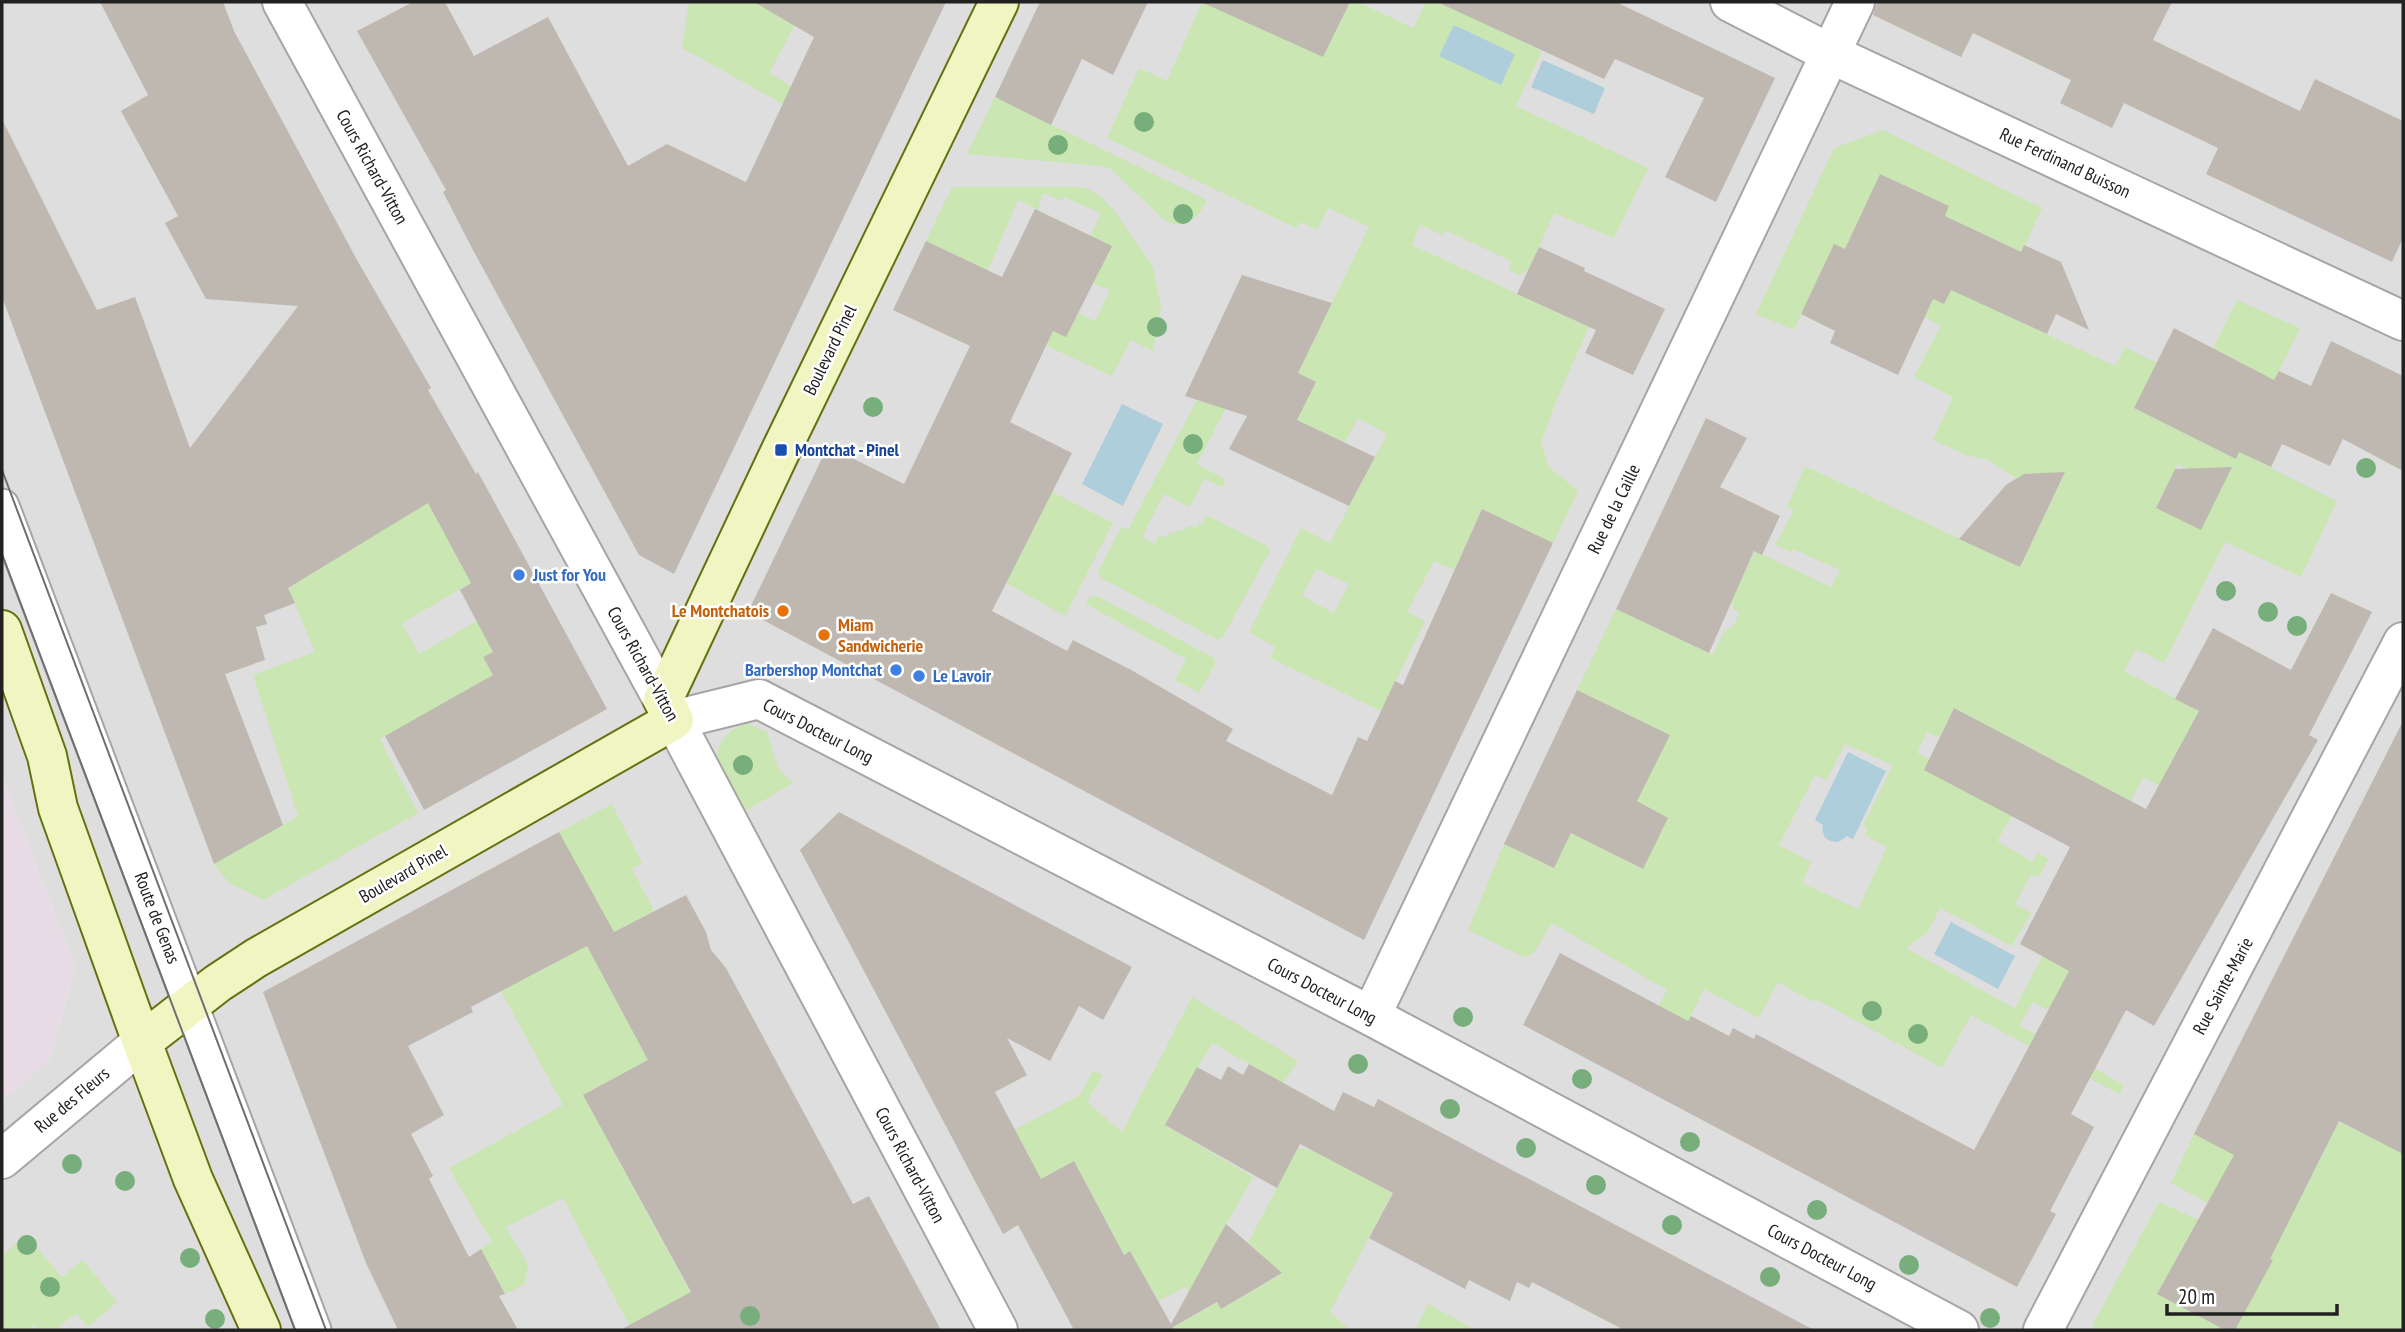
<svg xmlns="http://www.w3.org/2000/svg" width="2405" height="1332" font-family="'PT Sans Narrow',sans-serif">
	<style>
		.residential { fill: #dfdede }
		.industrial { fill: #e9dbe6 }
		.grass { fill: #cae6b3; fill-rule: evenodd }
		.water { fill: #adceda }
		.building { fill: #beb8b1 }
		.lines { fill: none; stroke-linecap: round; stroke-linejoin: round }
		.lane-casing { stroke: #a5a5a5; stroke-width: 37 }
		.street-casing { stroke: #a5a5a5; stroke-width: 42 }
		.secondary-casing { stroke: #63720e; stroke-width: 42 }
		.lane { stroke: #fff; stroke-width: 33 }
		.street { stroke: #fff; stroke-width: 38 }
		.secondary { stroke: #f1f5c2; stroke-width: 38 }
		.tram { stroke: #6f6f6f; stroke-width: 2 }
		.tree { fill: #78ae7b }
		.transit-dot { fill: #1a4fb4; stroke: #fff; stroke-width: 2.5 }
		.shop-dot { fill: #3f7fe0; stroke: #fff; stroke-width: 2.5 }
		.food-dot { fill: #e8710a; stroke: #fff; stroke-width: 2.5 }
		.labels { text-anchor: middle; stroke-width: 5; stroke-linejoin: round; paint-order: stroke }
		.street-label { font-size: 18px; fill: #212121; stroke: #fff }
		.transit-label { font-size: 18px; font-weight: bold; fill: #164399; stroke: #fff; text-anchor: start }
		.shop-label { font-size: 18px; font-weight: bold; fill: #366cbe; stroke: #fff; text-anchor: start }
		.food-label { font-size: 18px; font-weight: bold; fill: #c56008; stroke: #fff; text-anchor: end }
	</style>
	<rect width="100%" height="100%" fill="#f1eee9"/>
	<path class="residential" d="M 2,2 L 2403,2 L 2403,1330 L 2,1330 L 2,1100 L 50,1059 L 75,967 L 2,777 Z"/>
	<path class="industrial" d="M 2,777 L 75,967 L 50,1059 L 2,1100 Z"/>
	<path class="grass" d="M 689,2 L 813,2 L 809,10 L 804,8 L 769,73 L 792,87 L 783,104 L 682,48 Z
		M 1202,2 L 1244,2 L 1237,17 L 1323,57 L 1350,2 L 1358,2 L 1413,28 L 1426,2 L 1497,2 L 1487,25 L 1542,51 L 1516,106 L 1648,168 L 1614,238 L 1554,213 L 1529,269 L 1519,275 L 1509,270 L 1511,261 L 1445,230 L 1442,235 L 1420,225 L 1412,245 L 1589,327 L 1557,399 L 1541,442 L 1549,467 L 1578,491 L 1553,543 L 1482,509 L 1454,570 L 1434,561 L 1407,612 L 1425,621 L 1381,711 L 1270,658 L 1275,647 L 1249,632 L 1301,528 L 1330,543 L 1387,434 L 1358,418 L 1345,443 L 1297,420 L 1316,382 L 1298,373 L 1369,227 L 1328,208 L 1317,230 L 1300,222 L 1296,228 L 1107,138 L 1139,68 L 1167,81 ZM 1316,569 L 1349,584 L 1334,613 L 1302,596 Z
		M 995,97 L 1207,200 C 1199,218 1182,233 1163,219 L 1111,169 L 1101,166 L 967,154 Z
		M 1883,130 L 2042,208 L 1995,310 L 2115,366 L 2125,347 L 2157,363 L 2134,408 L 2174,428 L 2237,300 L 2300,328 L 2239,452 L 2337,501 L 2301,577 L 2225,542 L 2164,663 L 2136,649 L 2124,671 L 2199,711 L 2186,735 L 2188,801 L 2143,777 L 2131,801 L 1954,708 L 1939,738 L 1927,732 L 1917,753 L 1929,759 L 2012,816 L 1997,841 L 2033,862 L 2038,853 L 2049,859 L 2039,877 L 2031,874 L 2015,904 L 2031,913 L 2012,946 L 1940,908 L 1927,933 L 1906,948 L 2014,1008 L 2014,1010 L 2067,909 L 2101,928 L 2070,1022 L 2033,1002 L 2019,1025 L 2124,1085 L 2119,1094 L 1971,1015 L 1942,1068 L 1816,999 L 1813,1002 L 1778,982 L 1759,1018 L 1704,989 L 1653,1094 L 1634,1053 L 1667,990 L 1552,923 L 1533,954 L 1524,957 L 1468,930 L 1504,844 L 1554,868 L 1571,833 L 1642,869 L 1667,818 L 1637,801 L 1577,690 L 1616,609 L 1713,655 L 1724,631 L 1735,624 L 1739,612 L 1733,608 L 1732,601 L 1755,551 L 1831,587 L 1840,570 L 1793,549 L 1791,552 L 1775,545 L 1794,510 L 1787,507 L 1805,466 L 2020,567 L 2065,473 L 2024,474 L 2017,479 L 1986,459 L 1968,456 L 1933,440 L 1953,397 L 1914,377 L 1941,326 L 1919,314 L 1927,296 L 1944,304 L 1979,233 L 1945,216 L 1949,206 L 1880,174 L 1859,219 L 1864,258 L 1834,245 L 1794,330 L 1756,314 L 1834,148 ZM 2178,464 L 2223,484 L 2156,508 ZM 1845,744 L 1893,765 L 1863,825 L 1868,828 L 1865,835 L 1887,847 L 1858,909 L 1802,883 L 1811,862 L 1779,845 L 1815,775 L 1827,780 Z
		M 952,187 L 1074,187 L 1086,188 L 1099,195 L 1114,210 L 1153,267 L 1161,307 L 1153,351 L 1131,340 L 1112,376 L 1016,332 L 1035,293 L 1095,321 L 1110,290 L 1093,283 L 1111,246 L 1090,236 L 1101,213 L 1064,197 L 1061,201 L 1043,193 L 1038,210 L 1018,200 L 988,270 L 926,241 Z
		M 1214,380 L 1235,390 L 1197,464 L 1226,480 L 1222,487 L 1204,479 L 1190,507 L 1164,494 L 1142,537 L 1155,544 L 1158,536 L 1167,537 L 1169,532 L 1174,534 L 1175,530 L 1179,532 L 1181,529 L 1184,531 L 1187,526 L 1189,528 L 1191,525 L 1196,528 L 1198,523 L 1202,525 L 1206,515 L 1267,546 L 1270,551 L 1223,637 L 1218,640 L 1101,578 L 1098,572 L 1121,527 L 1128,530 L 1197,400 L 1202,402 Z
		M 1052,492 L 1113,523 L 1065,616 L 1006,583 Z
		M 428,502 L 471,583 L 402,623 L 419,654 L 477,621 L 494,652 L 483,658 L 494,677 L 380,739 L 418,813 L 263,900 L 229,883 L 214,864 L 298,816 L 253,675 L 315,652 L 288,588 Z
		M 1090,596 L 1097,596 L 1214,658 L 1215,664 L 1199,693 L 1175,680 L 1186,659 L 1086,604 Z
		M 747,723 L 767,732 L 778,768 L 793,783 L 742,813 C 728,791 702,758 728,734 C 733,729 741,726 747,723 Z
		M 612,804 L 642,863 L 632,869 L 654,911 L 587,946 L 638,1041 L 664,1053 L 583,1095 L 690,1292 L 732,1271 L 770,1304 L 785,1330 L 702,1330 L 699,1326 L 629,1325 L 563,1198 L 506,1227 L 528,1265 L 525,1284 L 505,1294 L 481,1249 L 492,1242 L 449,1168 L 563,1105 L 501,991 L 565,958 L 528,888 L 559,832 Z
		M 1192,997 L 1298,1061 L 1283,1083 L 1212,1043 L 1165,1125 L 1253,1177 L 1226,1225 L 1245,1241 L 1202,1265 L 1212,1282 L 1189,1293 L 1185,1287 L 1159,1301 L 1130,1252 L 1124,1255 L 1074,1161 L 989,1208 L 966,1165 L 987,1154 L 990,1143 L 1080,1095 L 1093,1071 L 1103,1075 L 1087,1102 L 1122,1132 Z
		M 2335,1120 L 2382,1143 L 2393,1123 L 2403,1129 L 2403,1330 L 2235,1330 L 2272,1260 L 2245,1246 L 2255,1229 L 2171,1183 L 2194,1134 L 2304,1191 L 2324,1152 Z
		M 1298,1148 L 1313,1150 L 1392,1193 L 1330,1312 L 1350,1330 L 1175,1330 L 1173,1327 L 1217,1303 L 1221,1309 L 1282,1274 L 1248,1243 Z
		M 2159,1202 L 2198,1220 L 2157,1294 L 2225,1330 L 2099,1330 L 2092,1326 Z
		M 26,1235 L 62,1277 L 83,1260 L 117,1302 L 88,1327 L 76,1313 L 55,1330 L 38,1330 L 34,1325 L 28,1330 L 2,1330 L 2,1256 Z
		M 1428,1304 L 1476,1330 L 1415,1330 Z"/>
	<path class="water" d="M 1454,25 L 1515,54 L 1501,85 L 1439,56 Z
		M 1543,60 L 1605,88 L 1594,114 L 1531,87 Z
		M 1122,404 L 1163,424 L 1123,506 L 1082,484 Z
		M 1848,752 L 1886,771 L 1853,839 L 1846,836 C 1840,844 1833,843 1825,838 L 1822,829 L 1823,825 L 1815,820 Z
		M 1951,922 L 2015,956 L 1998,989 L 1934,954 Z"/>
	<path class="building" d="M 100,2 L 223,2 L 234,31 L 357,260 L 431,388 L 428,390 L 476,474 L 478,472 L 607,709 L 424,810 L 385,736 L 493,675 L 483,657 L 493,652 L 460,590 L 471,583 L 428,503 L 288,588 L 295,603 L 264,615 L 267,624 L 256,627 L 265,660 L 225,674 L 283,825 L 214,864 L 2,297 L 2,119 L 97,310 L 135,297 L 190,448 L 298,306 L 206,299 L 165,223 L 178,216 L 121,111 L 148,95 Z
		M 413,2 L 445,2 L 474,56 L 548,17 L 628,166 L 667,144 L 746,182 L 814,37 L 754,2 L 946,2 L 674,574 L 639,555 L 473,250 L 443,192 L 446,190 L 357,31 Z
		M 1040,2 L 1148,2 L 1113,75 L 1082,59 L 1051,125 L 995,97 Z
		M 1201,2 L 1350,2 L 1323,57 Z
		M 1437,2 L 1616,2 L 1775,78 L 1716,202 L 1665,177 L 1704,98 L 1615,59 L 1604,79 Z
		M 1877,2 L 2172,2 L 2153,40 L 2300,111 L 2315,79 L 2403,121 L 2403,238 L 2392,262 L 2206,174 L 2218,148 L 2124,103 L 2112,128 L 2060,103 L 2071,80 L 1973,33 L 1961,57 L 1873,15 Z
		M 1880,174 L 1949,206 L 1945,216 L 2021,252 L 2024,245 L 2061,262 L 2089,330 L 2056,314 L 2047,334 L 1951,290 L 1944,304 L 1933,299 L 1898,375 L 1830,343 L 1835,331 L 1801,314 L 1834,244 L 1845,249 Z
		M 1035,209 L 1112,246 L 1066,337 L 1053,331 L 1010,422 L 1072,453 L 992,611 L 1067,651 L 1073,640 L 1133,671 L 1233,729 L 1226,741 L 1332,795 L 1358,737 L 1367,741 L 1395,681 L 1403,685 L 1482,509 L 1553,543 L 1364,940 L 748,612 L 828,446 L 904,484 L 970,346 L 893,310 L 926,241 L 1002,277 Z
		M 1539,247 L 1585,268 L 1584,271 L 1665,309 L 1633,375 L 1585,353 L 1596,330 L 1517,294 Z
		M 1242,275 L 1332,303 L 1298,373 L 1316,382 L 1297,420 L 1375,457 L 1349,506 L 1229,449 L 1247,416 L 1185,396 Z
		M 2174,328 L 2274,380 L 2279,371 L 2311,386 L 2331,341 L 2403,376 L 2403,471 L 2343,439 L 2330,466 L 2282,444 L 2271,467 L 2239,452 L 2236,459 L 2134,408 Z
		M 1706,418 L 1747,438 L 1720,487 L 1780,516 L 1762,555 L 1754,551 L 1709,653 L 1616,609 Z
		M 2232,467 L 2201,530 L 2156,508 L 2175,469 Z
		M 2065,472 L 2020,567 L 1959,539 L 2006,485 L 2024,474 Z
		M 2331,593 L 2372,612 L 2309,735 L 2318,740 L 2154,1026 L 2126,1010 L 2071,1114 L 2094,1127 L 2050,1211 L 2056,1214 L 2017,1287 L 1523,1025 L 1560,953 L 1688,1021 L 1691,1016 L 1729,1036 L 1733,1028 L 1754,1039 L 1756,1034 L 1974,1150 L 2069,971 L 2020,944 L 2070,847 L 1924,770 L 1954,708 L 2146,809 L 2199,711 L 2175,699 L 2213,628 L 2291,670 Z
		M 1577,690 L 1670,735 L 1637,801 L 1668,818 L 1643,869 L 1571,833 L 1554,868 L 1504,844 Z
		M 2403,721 L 2403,1154 L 2339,1121 L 2270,1259 L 2273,1260 L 2235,1330 L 2225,1330 L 2157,1294 L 2234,1155 L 2194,1134 Z
		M 839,812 L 1132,967 L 1103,1020 L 1079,1006 L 1050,1061 L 1007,1038 L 1027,1075 L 995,1092 L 1041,1179 L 1074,1161 L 1124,1255 L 1130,1251 L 1171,1324 L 1226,1224 L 1282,1273 L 1221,1309 L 1217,1302 L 1173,1327 L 1174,1330 L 1074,1330 L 1018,1225 L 1003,1234 L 800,850 Z
		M 559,832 L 614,932 L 686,895 L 706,932 L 711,950 L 726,968 L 853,1204 L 869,1196 L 941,1330 L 620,1330 L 691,1292 L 583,1095 L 648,1060 L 587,946 L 471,1007 L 473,1012 L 408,1046 L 444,1115 L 411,1134 L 433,1176 L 429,1179 L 469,1257 L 481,1249 L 505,1294 L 499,1296 L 518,1330 L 398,1330 L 366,1263 L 263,992 Z
		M 1249,1064 L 1334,1111 L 1343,1092 L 1374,1107 L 1378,1099 L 1814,1330 L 1624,1330 L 1532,1282 L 1529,1288 L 1517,1282 L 1510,1301 L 1469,1280 L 1465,1289 L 1369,1238 L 1393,1193 L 1300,1144 L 1277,1188 L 1165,1125 L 1197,1067 L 1221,1080 L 1228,1066 L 1243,1075 Z"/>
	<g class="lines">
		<defs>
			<path id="lane" d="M 2,506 L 314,1330"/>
			<path id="street" d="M 282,2 L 663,700
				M 1730,2 L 1831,54 L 2403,321
				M 1371,1016 L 1855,2
				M 2,1159 L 142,1042
				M 998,1330 L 674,720 L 759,699 L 1371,1016 L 1959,1330
				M 2043,1330 L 2403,642"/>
			<path id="secondary" d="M 2,630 L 47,756 L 58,808 L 142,1042 L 193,1179 L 261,1330
				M 142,1042 L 218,983 L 256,958 L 674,720 L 663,700 L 781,450 L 999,2"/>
		</defs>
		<use href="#lane" class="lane-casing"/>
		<use href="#street" class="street-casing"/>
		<use href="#secondary" class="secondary-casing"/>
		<use href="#lane" class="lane"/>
		<use href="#street" class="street"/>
		<use href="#secondary" class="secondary"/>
		<path class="tram" d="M 2,470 L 326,1330
			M 2,554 L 295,1330"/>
	</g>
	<g class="tree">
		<circle cx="1144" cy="122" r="10"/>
		<circle cx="1058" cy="145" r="10"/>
		<circle cx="1183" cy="214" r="10"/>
		<circle cx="1157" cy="327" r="10"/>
		<circle cx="873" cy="407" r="10"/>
		<circle cx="1193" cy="444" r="10"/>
		<circle cx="2366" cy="468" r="10"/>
		<circle cx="2226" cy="591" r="10"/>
		<circle cx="2268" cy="612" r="10"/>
		<circle cx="2297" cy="626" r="10"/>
		<circle cx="743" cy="765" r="10"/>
		<circle cx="1872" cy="1011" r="10"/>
		<circle cx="1463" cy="1017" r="10"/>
		<circle cx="1918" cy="1034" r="10"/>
		<circle cx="1358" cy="1064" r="10"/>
		<circle cx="1582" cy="1079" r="10"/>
		<circle cx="1450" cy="1109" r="10"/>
		<circle cx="1690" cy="1142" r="10"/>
		<circle cx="1526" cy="1148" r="10"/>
		<circle cx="72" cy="1164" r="10"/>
		<circle cx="125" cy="1181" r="10"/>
		<circle cx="1596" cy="1185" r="10"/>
		<circle cx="1817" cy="1210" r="10"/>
		<circle cx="1672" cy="1225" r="10"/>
		<circle cx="27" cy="1245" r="10"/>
		<circle cx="190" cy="1258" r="10"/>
		<circle cx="1909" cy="1265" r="10"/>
		<circle cx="1770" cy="1277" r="10"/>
		<circle cx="50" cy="1287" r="10"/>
		<circle cx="750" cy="1316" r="10"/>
		<circle cx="1990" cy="1318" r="10"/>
		<circle cx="215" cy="1319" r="10"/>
	</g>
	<rect class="transit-dot" x="774" y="443" width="14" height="14" rx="3.5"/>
	<g class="shop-dot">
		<circle cx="519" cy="575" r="7"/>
		<circle cx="896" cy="670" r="7"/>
		<circle cx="919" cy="676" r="7"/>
	</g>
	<g class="food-dot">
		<circle cx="783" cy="611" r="7"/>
		<circle cx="824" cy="635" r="7"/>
	</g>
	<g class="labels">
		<g class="street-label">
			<text transform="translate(2065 163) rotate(25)" y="6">Rue Ferdinand Buisson</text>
			<text transform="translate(372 167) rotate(61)" y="6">Cours Richard-Vitton</text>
			<text transform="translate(830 350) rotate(-64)" y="6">Boulevard Pinel</text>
			<text transform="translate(1614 509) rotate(-64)" y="6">Rue de la Caille</text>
			<text transform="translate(643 664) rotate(61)" y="6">Cours Richard-Vitton</text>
			<text transform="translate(818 731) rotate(27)" y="6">Cours Docteur Long</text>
			<text transform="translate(403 874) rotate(-30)" y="6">Boulevard Pinel</text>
			<text transform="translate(157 918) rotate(69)" y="6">Route de Genas</text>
			<text transform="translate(2223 986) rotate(-62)" y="6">Rue Sainte-Marie</text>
			<text transform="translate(1322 991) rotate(28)" y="6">Cours Docteur Long</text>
			<text transform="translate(72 1100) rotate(-40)" y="6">Rue des Fleurs</text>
			<text transform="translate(910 1165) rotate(62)" y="6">Cours Richard-Vitton</text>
			<text transform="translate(1822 1257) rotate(28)" y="6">Cours Docteur Long</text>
		</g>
		<g class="transit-label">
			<text x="795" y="456">Montchat - Pinel</text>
		</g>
		<g class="shop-label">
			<text x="533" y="581">Just for You</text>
			<text x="882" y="676" text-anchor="end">Barbershop Montchat</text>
			<text x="933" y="682">Le Lavoir</text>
		</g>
		<g class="food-label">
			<text x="769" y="617">Le Montchatois</text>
			<text x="838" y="631" text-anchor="start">Miam<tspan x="838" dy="21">Sandwicherie</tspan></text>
		</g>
	</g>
	<rect width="2405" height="1332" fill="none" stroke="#212121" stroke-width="7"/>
	<path d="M2167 1304v10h170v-10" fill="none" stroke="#212121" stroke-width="3.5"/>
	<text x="2178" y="1304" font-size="21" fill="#212121" stroke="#ffffff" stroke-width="5" paint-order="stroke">20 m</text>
</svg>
